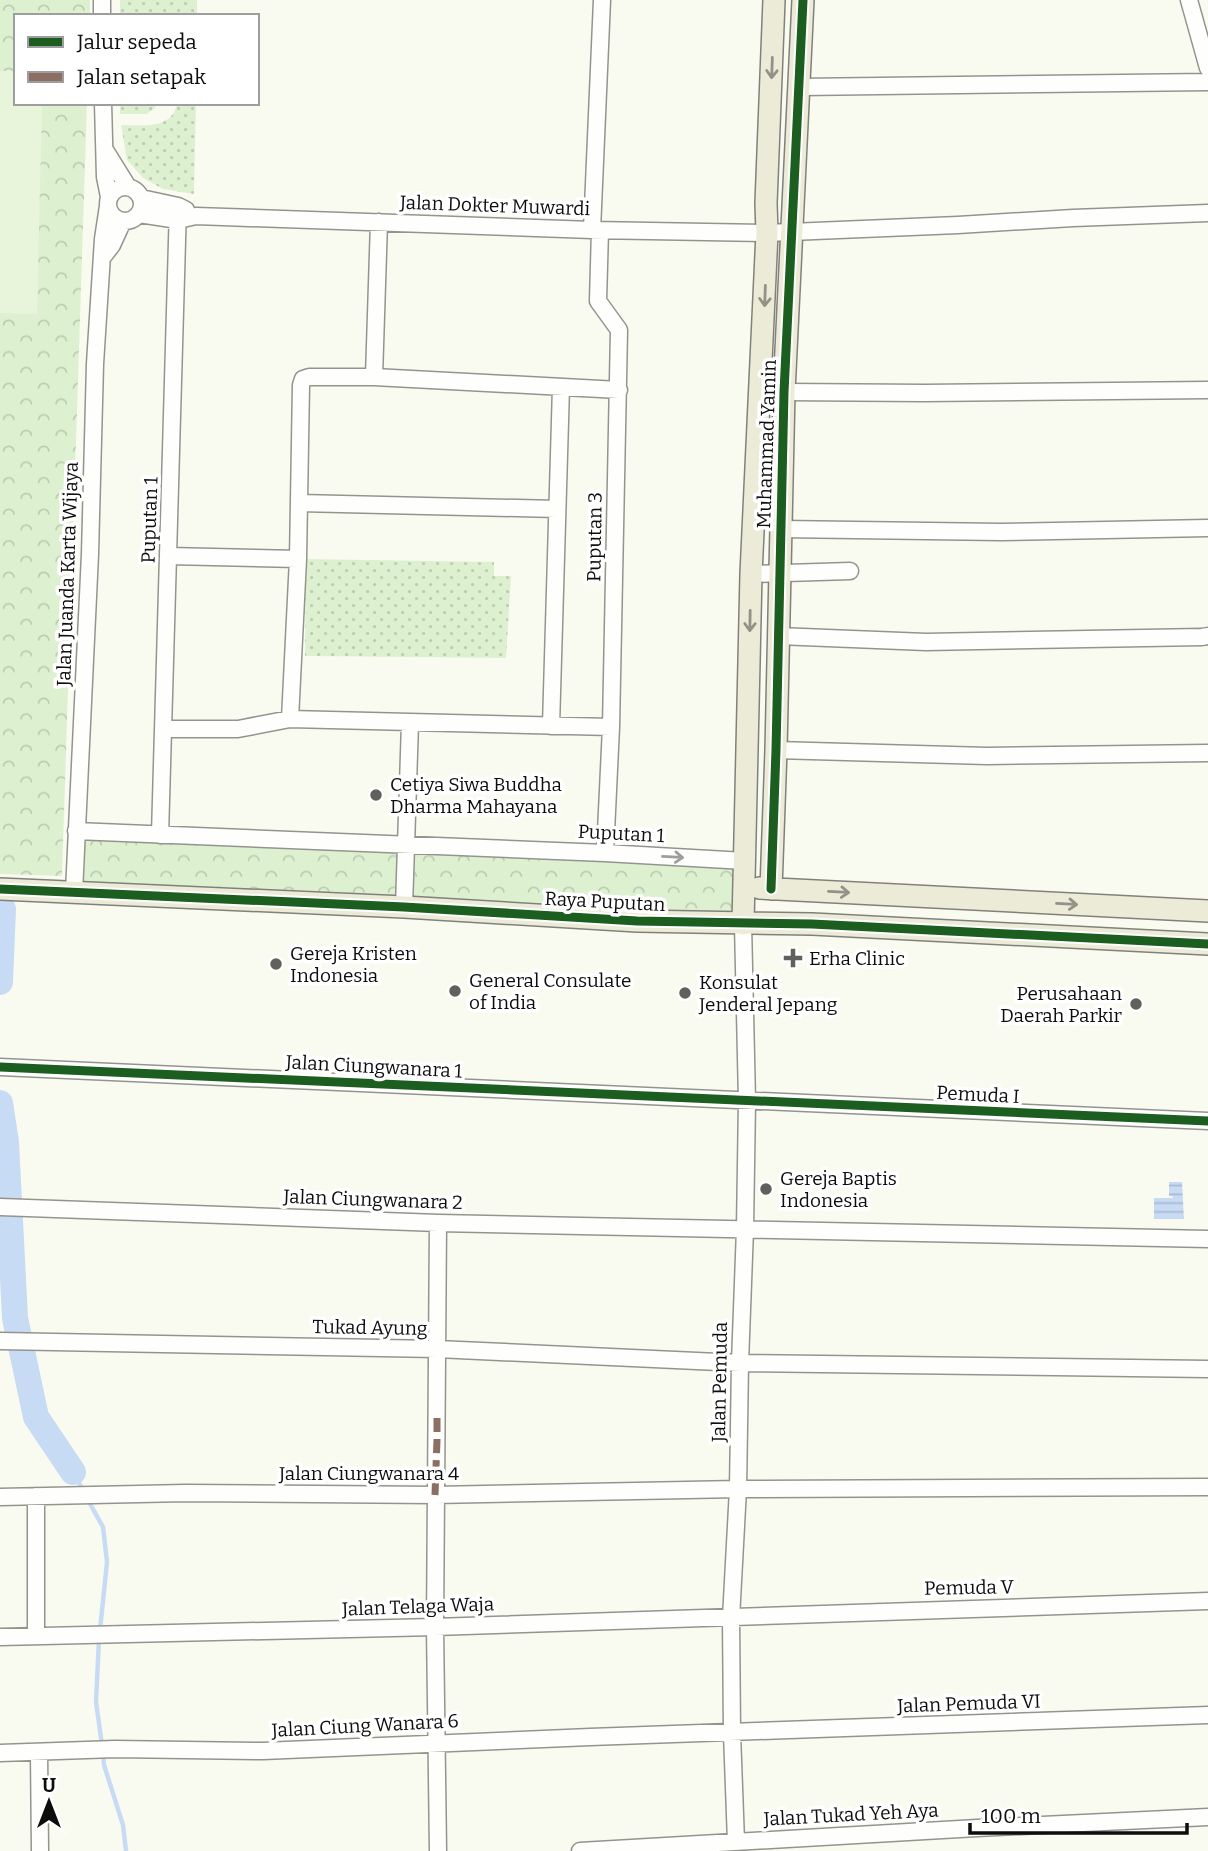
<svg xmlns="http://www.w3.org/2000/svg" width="1208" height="1851" font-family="Bitter,serif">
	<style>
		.grass { fill: url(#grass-dots) }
		.park { fill: url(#park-crowns) }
		.pitch { fill: #e8f5da }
		.water { fill: url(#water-rules) }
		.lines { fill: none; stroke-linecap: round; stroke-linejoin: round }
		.stream { stroke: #c8dbf4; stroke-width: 4.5 }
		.river { stroke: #c8dbf4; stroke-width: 26 }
		.minor-casing { stroke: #94948f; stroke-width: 19 }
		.major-casing { stroke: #81817c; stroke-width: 24 }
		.minor { stroke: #fefefd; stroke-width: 16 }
		.major { stroke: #ecebd8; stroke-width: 21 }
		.quiet { stroke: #8d6e63; stroke-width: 7; stroke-dasharray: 14 7; stroke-linecap: butt }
		.cycleway-casing { stroke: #fff; stroke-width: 13 }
		.cycleway { stroke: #1b5e20; stroke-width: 9 }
		.oneway { stroke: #939287 }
		.oneway2 { stroke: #9e9e9d }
		.poi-dot { fill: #60605c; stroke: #fff; stroke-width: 2.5 }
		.labels { text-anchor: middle; stroke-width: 7; stroke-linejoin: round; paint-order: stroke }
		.street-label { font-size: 19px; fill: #0d0d0d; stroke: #fff }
		.poi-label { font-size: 19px; fill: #0d0d0d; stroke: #fff; text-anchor: start }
	</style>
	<defs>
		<pattern id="grass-dots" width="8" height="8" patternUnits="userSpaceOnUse" patternTransform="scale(1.75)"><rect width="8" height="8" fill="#ddf1d1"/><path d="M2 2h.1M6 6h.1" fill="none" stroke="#bccdb2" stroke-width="1.8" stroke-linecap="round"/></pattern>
		<pattern id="park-crowns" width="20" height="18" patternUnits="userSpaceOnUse" patternTransform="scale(1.75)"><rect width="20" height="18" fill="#ddf1d1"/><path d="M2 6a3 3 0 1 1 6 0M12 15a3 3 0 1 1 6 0" fill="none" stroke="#bccdb2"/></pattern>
		<pattern id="water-rules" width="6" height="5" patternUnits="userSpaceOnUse" patternTransform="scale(1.75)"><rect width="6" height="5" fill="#c8dbf4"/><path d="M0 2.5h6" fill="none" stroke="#abbbd0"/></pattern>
	</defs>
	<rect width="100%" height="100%" fill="#fafbf0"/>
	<path class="grass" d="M 120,0 L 197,0 L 197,16 L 120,16 Z
		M 120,103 L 155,103 L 155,108 L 147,114 L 120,114 Z
		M 177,103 L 196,103 L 194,194 L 163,189 L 143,178 L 127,160 L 121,125 C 142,125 173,130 177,103 Z
		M 306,559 L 494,562 L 494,576 L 511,576 L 506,658 L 305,656 Z"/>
	<path class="park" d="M 0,0 L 90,0 L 90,16 L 16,16 L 16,103 L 87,103 L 62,876 L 0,874 Z
		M 77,832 L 741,862 L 739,919 L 75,888 Z"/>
	<path class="pitch" d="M 0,71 L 16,71 L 16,103 L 42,103 L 37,314 L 0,313 Z"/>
	<path class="water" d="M 1169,1182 L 1182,1182 L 1184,1219 L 1154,1219 L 1154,1198 L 1173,1198 L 1172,1196 L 1169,1196 Z"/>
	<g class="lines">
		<path class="stream" d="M 73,1472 L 84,1492
			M 88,1500 L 103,1527 L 107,1562 L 100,1630
			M 99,1639 L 96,1702 L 102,1745
			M 103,1754 L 104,1765 L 123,1825 L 126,1851"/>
		<path class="river" d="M 0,982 L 3,909
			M 0,1103 L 6,1142 L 15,1318 L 36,1417 L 73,1472"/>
		<defs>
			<path id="minor" d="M 1189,0 L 1208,68
				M 102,16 L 102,0
				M 800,87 L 1208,82
				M 103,103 L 105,177 L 109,197
				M 105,150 L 128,187
				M108 204a17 17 0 1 1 34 0a17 17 0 1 1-34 0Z
				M 141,198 L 178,206 L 186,210
				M 139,214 L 178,220 L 196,216 L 592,230 L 767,233 L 958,225 L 1073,218 L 1208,213
				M 592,230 L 602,0
				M 600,230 L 598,301 L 619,330 L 611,727 L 605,853
				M 102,258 L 112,245 L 123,221
				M 374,377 L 379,222
				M 784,392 L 925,393 L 1208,390
				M 299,503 L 557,509
				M 781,529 L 1001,532 L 1208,528
				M 169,556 L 298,559
				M 751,574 L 850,571
				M 778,636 L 926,642 L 1202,637 L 1208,636
				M 290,719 L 298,559 L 301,385 L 303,379 L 309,377 L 374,377 L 619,390
				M 551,726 L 561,387
				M 163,729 L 238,729 L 290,719 L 611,727
				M 776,750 L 987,756 L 1208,753
				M 76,831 L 605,853 L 745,861
				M 160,835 L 178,206
				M 74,892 L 90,554 L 95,364 L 103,239 L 108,206
				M 404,907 L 410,723
				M 0,1067 L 1208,1121
				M 0,1207 L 438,1223 L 1208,1239
				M 0,1341 L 437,1349 L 740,1363 L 1208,1369
				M 36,1496 L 36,1636
				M 0,1497 L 185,1493 L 435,1495 L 738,1489 L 1208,1487
				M 0,1637 L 435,1627 L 1208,1601
				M 39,1752 L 40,1851
				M 0,1753 L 115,1749 L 263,1751 L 590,1737 L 1208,1715
				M 736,1842 L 732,1733 L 731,1618 L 738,1489 L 740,1363 L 745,1229 L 747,1101 L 743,924
				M 438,1851 L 435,1627 L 438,1223
				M 580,1851 L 977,1828 L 1208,1817"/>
			<path id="major" d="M 759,888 L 1208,911
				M 0,889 L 404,907 L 637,921 L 812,924 L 1208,944
				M 771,889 L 776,750 L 784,392 L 803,0
				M 743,924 L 751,574 L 767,233 L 766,203 L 774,0"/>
		</defs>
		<use href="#minor" class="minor-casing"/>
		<use href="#major" class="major-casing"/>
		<use href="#minor" class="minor"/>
		<use href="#major" class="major"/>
		<path class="quiet" d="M 435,1495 L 437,1440 L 437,1414"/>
		<defs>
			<path id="cycleway" d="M 0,889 L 404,907 L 637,921 L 812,924 L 1208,944
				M 771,889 L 776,750 L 784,392 L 803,0
				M 0,1067 L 1208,1121"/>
		</defs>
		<use href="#cycleway" class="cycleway-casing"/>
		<use href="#cycleway" class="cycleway"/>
	</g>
	<defs><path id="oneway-shaft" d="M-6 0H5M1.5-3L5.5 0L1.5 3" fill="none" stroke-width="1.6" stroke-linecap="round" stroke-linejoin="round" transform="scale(1.75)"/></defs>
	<g class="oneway">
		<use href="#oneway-shaft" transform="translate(772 68) rotate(92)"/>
		<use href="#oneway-shaft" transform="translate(765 296) rotate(92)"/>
		<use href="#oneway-shaft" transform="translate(750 621) rotate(91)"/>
		<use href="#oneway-shaft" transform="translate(839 892) rotate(3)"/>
		<use href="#oneway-shaft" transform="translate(1067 904) rotate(3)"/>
	</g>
	<use class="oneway2" href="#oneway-shaft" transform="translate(673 857) rotate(3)"/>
	<g class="poi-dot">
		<circle cx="376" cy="795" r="7"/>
		<path d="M789.5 947.5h7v7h7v7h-7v7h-7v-7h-7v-7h7z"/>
		<circle cx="276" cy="964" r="7"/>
		<circle cx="455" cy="991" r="7"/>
		<circle cx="685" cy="993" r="7"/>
		<circle cx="1136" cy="1004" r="7"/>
		<circle cx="766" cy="1189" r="7"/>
	</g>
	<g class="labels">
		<g class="street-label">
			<text transform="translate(495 205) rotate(2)" y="7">Jalan Dokter Muwardi</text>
			<text transform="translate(766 444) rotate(-88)" y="7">Muhammad Yamin</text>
			<text transform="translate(149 520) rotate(-88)" y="7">Puputan 1</text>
			<text transform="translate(594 537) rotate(-89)" y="7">Puputan 3</text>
			<text transform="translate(67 574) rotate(-88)" y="7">Jalan Juanda Karta Wijaya</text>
			<text transform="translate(621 833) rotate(3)" y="7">Puputan 1</text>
			<text transform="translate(605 901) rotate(3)" y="7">Raya Puputan</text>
			<text transform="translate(374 1066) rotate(3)" y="7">Jalan Ciungwanara 1</text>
			<text transform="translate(978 1094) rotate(3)" y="7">Pemuda I</text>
			<text transform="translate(373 1199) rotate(2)" y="7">Jalan Ciungwanara 2</text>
			<text transform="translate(370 1327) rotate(1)" y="7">Tukad Ayung</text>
			<text transform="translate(719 1382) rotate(-89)" y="7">Jalan Pemuda</text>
			<text x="369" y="1480">Jalan Ciungwanara 4</text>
			<text transform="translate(969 1587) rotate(-1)" y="7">Pemuda V</text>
			<text transform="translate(418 1606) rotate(-2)" y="7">Jalan Telaga Waja</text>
			<text transform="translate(969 1703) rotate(-2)" y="7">Jalan Pemuda VI</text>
			<text transform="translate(365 1725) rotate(-3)" y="7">Jalan Ciung Wanara 6</text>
			<text transform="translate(851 1814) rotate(-3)" y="7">Jalan Tukad Yeh Aya</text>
		</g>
		<g class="poi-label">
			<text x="390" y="791">Cetiya Siwa Buddha<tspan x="390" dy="22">Dharma Mahayana</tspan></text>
			<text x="290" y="960">Gereja Kristen<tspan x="290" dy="22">Indonesia</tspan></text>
			<text x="809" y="965">Erha Clinic</text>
			<text x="469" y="987">General Consulate<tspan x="469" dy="22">of India</tspan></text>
			<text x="699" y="989">Konsulat<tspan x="699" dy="22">Jenderal Jepang</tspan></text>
			<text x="1122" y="1000" text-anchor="end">Perusahaan<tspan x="1122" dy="22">Daerah Parkir</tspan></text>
			<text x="780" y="1185">Gereja Baptis<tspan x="780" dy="22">Indonesia</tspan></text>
		</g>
	</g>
	<rect x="14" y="14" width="245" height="91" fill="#ffffff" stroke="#9e9e9e" stroke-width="2"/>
	<rect x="28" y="37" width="35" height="10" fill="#1b5e20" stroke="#9e9e9e" stroke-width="2"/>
	<text x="77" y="49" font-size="21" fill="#0d0d0d">Jalur sepeda</text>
	<rect x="28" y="72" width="35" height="10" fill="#8d6e63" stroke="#9e9e9e" stroke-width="2"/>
	<text x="77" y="84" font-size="21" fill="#0d0d0d">Jalan setapak</text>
	<g transform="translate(49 1802)" stroke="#ffffff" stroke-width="5" paint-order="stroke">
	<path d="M0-5L12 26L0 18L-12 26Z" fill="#0d0d0d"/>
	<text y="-10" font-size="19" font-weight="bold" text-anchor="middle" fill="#0d0d0d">U</text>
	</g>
	<path d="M970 1823v10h217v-10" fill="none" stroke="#0d0d0d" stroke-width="3.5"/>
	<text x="981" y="1823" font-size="21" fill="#0d0d0d" stroke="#ffffff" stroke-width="5" paint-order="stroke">100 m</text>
</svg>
